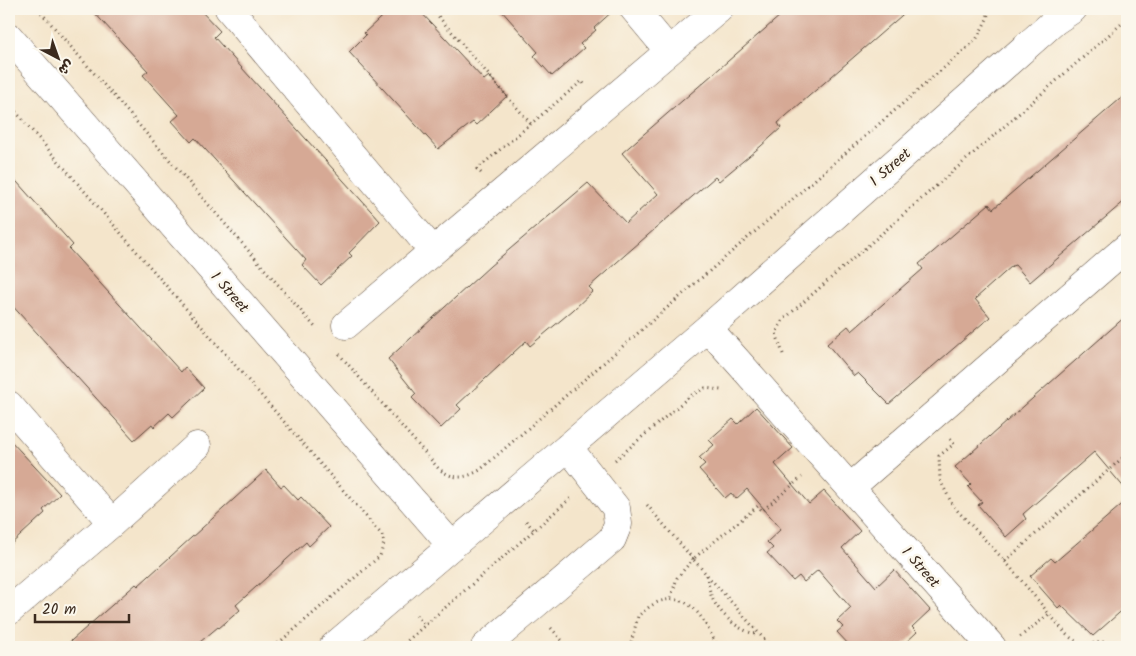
<svg xmlns="http://www.w3.org/2000/svg" width="1136" height="656" font-family="Kalam,'Playpen Sans Arabic',sans-serif">
	<style>
		.building { fill: #d6a995 }
		.lines { fill: none; stroke-linecap: round; stroke-linejoin: round }
		.minor-casing { stroke: #574638; stroke-width: 29 }
		.path { stroke: #574638; stroke-width: 3; stroke-dasharray: 1 4; stroke-linecap: butt }
		.minor { stroke: #fff; stroke-width: 28 }
		.labels { text-anchor: middle; stroke-width: 5; stroke-linejoin: round; paint-order: stroke }
		.street-label { font-size: 15px; fill: #3b2a1e; stroke: #fbf7ec }
	</style>
	<rect width="100%" height="100%" fill="#fbf7ec"/>
	<filter id="ink" filterUnits="userSpaceOnUse"><feTurbulence type="fractalNoise" baseFrequency=".02" numOctaves="2"/><feDisplacementMap in="SourceGraphic" scale="10" xChannelSelector="R" yChannelSelector="G"/><feConvolveMatrix kernelMatrix="1 2 1 2 8 2 1 2 1" color-interpolation-filters="sRGB"/></filter>
	<filter id="wash" filterUnits="userSpaceOnUse"><feTurbulence type="fractalNoise" baseFrequency=".0096" numOctaves="4" result="noise"/><feDisplacementMap in="SourceGraphic" scale="20" xChannelSelector="R" yChannelSelector="G"/><feGaussianBlur stdDeviation="1.12" result="paint"/><feColorMatrix in="noise" values="0 0 0 0 0 0 0 0 0 0 0 0 0 0 0 0 0 1.4 0 .05"/><feComposite in="paint" operator="in"/></filter>
	<g filter="url(#wash)">
		<rect width="100%" height="100%" fill="#f4e5cb"/>
		<g id="blocks">
			<path class="building" d="M 91,9 L 199,9 L 220,31 L 214,37 L 380,221 L 349,253 L 352,256 L 321,285 L 302,265 L 306,260 L 275,226 L 195,138 L 191,142 L 172,121 L 179,115 L 143,75 L 148,71 Z
				M 390,9 L 418,9 L 484,80 L 489,76 L 507,96 L 476,125 L 473,122 L 438,149 L 349,52 L 366,35 L 364,33 Z
				M 500,9 L 615,9 L 594,28 L 596,30 L 580,44 L 584,48 L 552,76 L 534,56 L 538,52 Z
				M 788,9 L 909,9 L 778,123 L 781,128 L 761,146 L 719,181 L 715,177 L 625,255 L 589,287 L 593,291 L 573,310 L 530,346 L 526,341 L 457,405 L 461,409 L 441,428 L 412,398 L 416,394 L 388,359 L 490,266 L 588,183 L 626,223 L 658,194 L 622,153 Z
				M 1127,93 L 1127,199 L 1030,282 L 1015,265 L 1012,266 L 975,299 L 990,317 L 889,404 L 858,373 L 854,376 L 827,344 L 848,326 L 852,331 L 923,269 L 919,264 L 989,204 L 993,209 Z
				M 9,173 L 73,245 L 69,249 L 181,372 L 185,367 L 204,388 L 173,417 L 169,413 L 154,427 L 152,424 L 134,440 L 9,302 Z
				M 1127,315 L 1127,491 L 1094,452 L 1023,514 L 1026,519 L 1006,537 L 978,505 L 982,502 L 968,487 L 971,484 L 955,467 Z
				M 756,407 L 793,448 L 775,464 L 809,504 L 824,491 L 860,531 L 842,548 L 876,587 L 894,570 L 930,610 L 912,627 L 917,632 L 901,647 L 851,647 L 837,632 L 843,627 L 837,621 L 851,608 L 818,570 L 804,582 L 799,576 L 793,581 L 767,553 L 773,548 L 767,542 L 781,529 L 747,489 L 736,499 L 731,493 L 725,498 L 699,469 L 705,464 L 699,458 L 714,445 L 709,440 L 733,419 L 738,424 Z
				M 9,439 L 60,494 L 43,510 L 45,513 L 9,546 Z
				M 266,470 L 281,487 L 284,485 L 298,500 L 301,497 L 329,527 L 309,546 L 306,542 L 236,605 L 240,610 L 219,628 L 218,627 L 194,647 L 64,647 L 136,584 L 138,586 Z
				M 1127,500 L 1127,606 L 1093,636 L 1061,605 L 1058,608 L 1030,576 L 1051,558 L 1055,562 Z"/>
		</g>
	</g>
	<g filter="url(#ink)">
		<use href="#blocks" fill-opacity="0" stroke="#574638" stroke-width="1"/>
		<g class="lines">
			<defs>
				<path id="minor" d="M 229,9 L 433,251
					M 634,9 L 669,51
					M 9,37 L 452,546
					M 346,325 L 719,9
					M 708,328 L 992,647
					M 9,405 L 112,523
					M 851,487 L 1127,247
					M 9,611 L 112,523 L 197,446
					M 333,647 L 708,328 L 1055,21 L 1073,9
					M 485,647 L 612,539 L 618,524 L 616,508 L 568,447"/>
			</defs>
			<use href="#minor" class="minor-casing"/>
			<path class="path" d="M 38,9 L 315,327
				M 432,9 L 531,124
				M 9,104 L 382,535 L 384,543 L 380,556 L 274,647
				M 481,173 L 477,169 L 582,81 L 584,84
				M 339,354 L 439,469 C 454,480 464,479 480,470 L 976,40 L 987,19 L 989,9
				M 783,354 L 776,333 L 783,320 L 1127,19
				M 950,439 L 954,444 L 939,456 L 940,480 L 953,506 L 1005,561 L 1067,635 L 1081,645 L 1104,642 L 1110,647
				M 615,460 L 690,396 L 705,388 L 721,390
				M 647,505 L 693,559 L 677,578 L 670,600
				M 526,521 L 534,530
				M 1005,561 L 1127,454
				M 707,575 C 708,582 709,589 711,595 C 717,612 741,634 759,634
				M 416,615 L 425,625
				M 551,628 L 568,647
				M 1020,637 L 1049,614
				M 400,647 L 571,498
				M 555,647 L 562,641
				M 630,647 L 638,616 C 644,611 653,603 661,601 C 694,592 705,624 718,647
				M 771,647 L 693,559 L 758,506 L 762,511 L 802,477"/>
			<use href="#minor" class="minor"/>
		</g>
	</g>
	<g class="labels">
		<g class="street-label">
			<text transform="translate(890 167) rotate(-41)" y="5">1 Street</text>
			<text transform="translate(230 292) rotate(49)" y="5">1 Street</text>
			<text transform="translate(921 567) rotate(49)" y="5">1 Street</text>
		</g>
	</g>
	<rect width="1136" height="656" fill="none" stroke="#fbf7ec" stroke-width="30"/>
	<g transform="translate(58 58) rotate(139)" stroke="#fbf7ec" stroke-width="4" paint-order="stroke">
	<path d="M0-4L9 19L0 12L-9 19Z" fill="#3b2a1e"/>
	<text y="-8" font-size="14" font-weight="bold" text-anchor="middle" fill="#3b2a1e">ش</text>
	</g>
	<path d="M35 614v8h94v-8" fill="none" stroke="#3b2a1e" stroke-width="2.5"/>
	<text x="42" y="614" font-size="15" fill="#3b2a1e" stroke="#fbf7ec" stroke-width="4" paint-order="stroke">20 m</text>
</svg>
